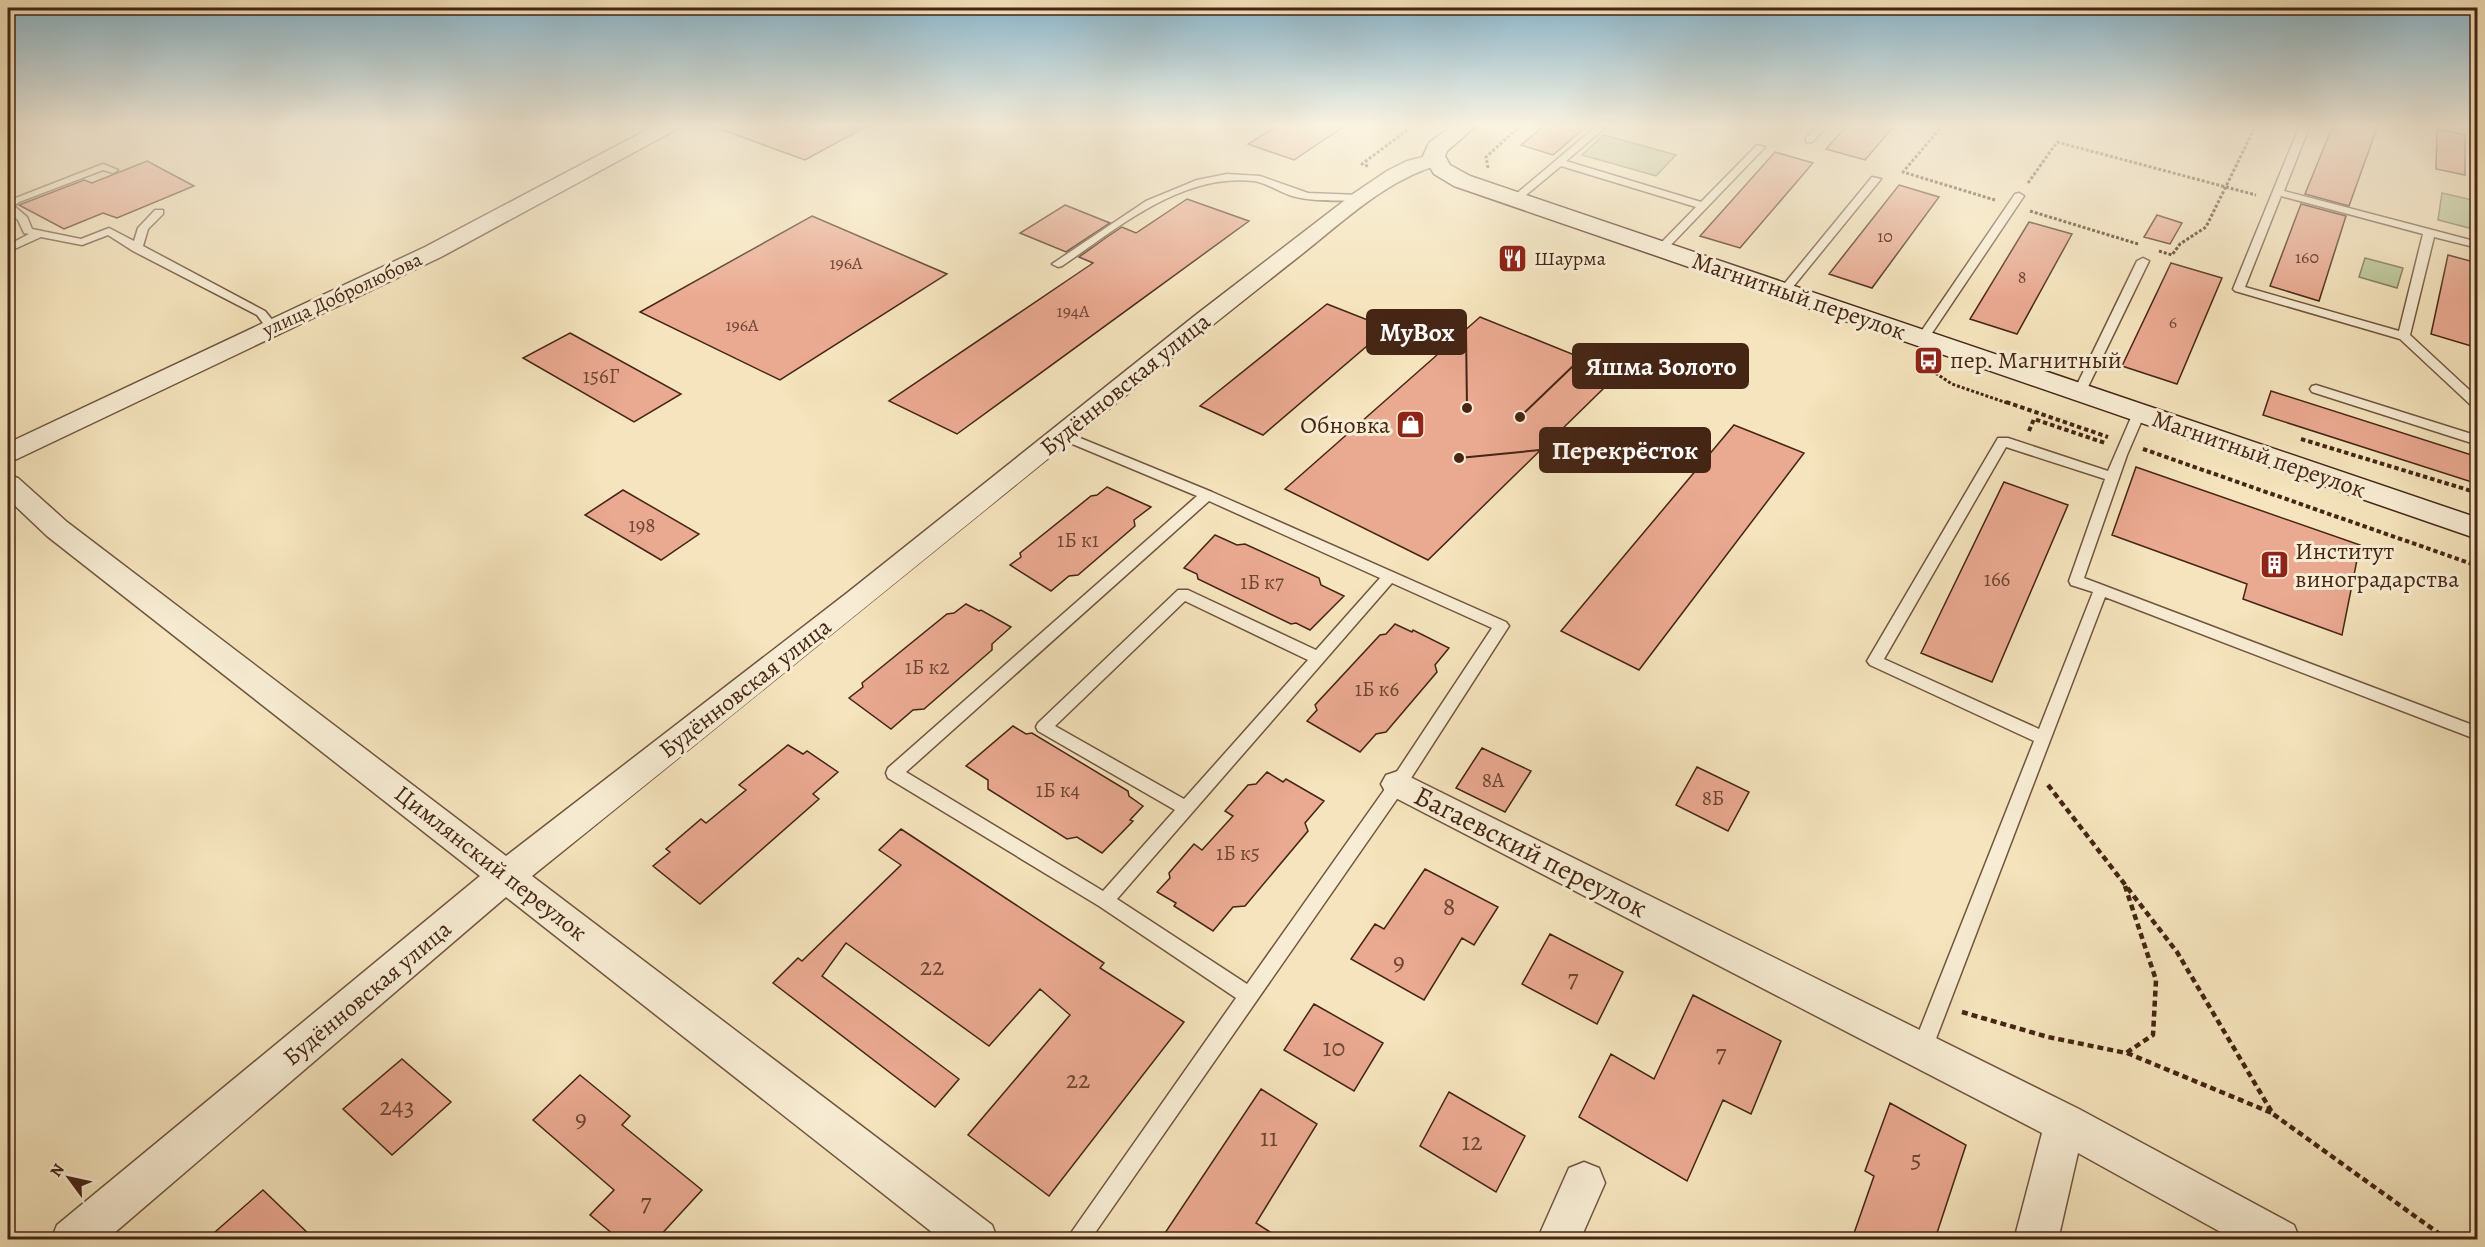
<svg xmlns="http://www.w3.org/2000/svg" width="2485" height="1247" font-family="Alegreya,serif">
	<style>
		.green { fill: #b7c595; stroke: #7e7554; stroke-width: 1.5 }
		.building { fill: #eaa991; stroke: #452514; stroke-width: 1.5 }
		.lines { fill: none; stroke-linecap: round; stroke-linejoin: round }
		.lane-casing { stroke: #71553e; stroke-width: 3 }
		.street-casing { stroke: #71553e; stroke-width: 3 }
		.secondary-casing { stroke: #452514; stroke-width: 3 }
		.path-far2 { stroke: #452514; stroke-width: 3; stroke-dasharray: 3 2; stroke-linecap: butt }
		.path-far1 { stroke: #452514; stroke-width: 4; stroke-dasharray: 4.5 3; stroke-linecap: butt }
		.path { stroke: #452514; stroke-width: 4.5; stroke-dasharray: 6 4; stroke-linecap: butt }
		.lane { fill: #f8edd4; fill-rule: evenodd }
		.street { fill: #f8edd4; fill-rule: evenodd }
		.secondary { fill: #f8edd4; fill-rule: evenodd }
		.labels { text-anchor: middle; stroke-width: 6; stroke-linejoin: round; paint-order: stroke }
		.far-number-label { font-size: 18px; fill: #6e4633 }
		.far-poi-label { font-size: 20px; fill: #452514; stroke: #f8edd4; text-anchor: start }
		.far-street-label { font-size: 20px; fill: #452514; stroke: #f8edd4 }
		.number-label { font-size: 21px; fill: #6e4633 }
		.street-label { font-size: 24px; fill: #452514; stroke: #f8edd4 }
		.poi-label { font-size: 24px; fill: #452514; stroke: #f8edd4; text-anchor: start }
		.near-number-label { font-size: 26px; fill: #6e4633 }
		.near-street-label { font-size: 28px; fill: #452514; stroke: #f8edd4 }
		.leader { fill: none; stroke: #452514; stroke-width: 2 }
		.callout-dot { fill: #452514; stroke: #f8edd4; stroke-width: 2 }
		.callout { fill: #452514; stroke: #452514; stroke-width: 2 }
		.callout-label { font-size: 26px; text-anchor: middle; font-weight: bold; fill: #fff }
	</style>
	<rect width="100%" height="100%" fill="#f5e4bd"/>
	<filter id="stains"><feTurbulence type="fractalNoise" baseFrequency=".00333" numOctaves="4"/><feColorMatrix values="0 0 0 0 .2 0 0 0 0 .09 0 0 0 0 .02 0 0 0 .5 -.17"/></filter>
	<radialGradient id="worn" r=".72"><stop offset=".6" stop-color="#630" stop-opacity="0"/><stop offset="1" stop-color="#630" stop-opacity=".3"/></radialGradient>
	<path class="green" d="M 1604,135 L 1676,155 L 1656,176 L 1582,155 Z
		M 2442,193 L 2477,201 L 2477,230 L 2438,220 Z
		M 2365,258 L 2403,268 L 2397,288 L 2359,277 Z"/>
	<path class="building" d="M 717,125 L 869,125 L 805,160 L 717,128 Z
		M 1278,125 L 1346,125 L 1294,160 L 1248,144 Z
		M 1545,125 L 1588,125 L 1553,155 L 1521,145 Z
		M 1847,125 L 1895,125 L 1865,160 L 1826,149 Z
		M 2333,125 L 2378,125 L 2349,206 L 2305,194 Z
		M 2437,129 L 2465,135 L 2465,175 L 2436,169 Z
		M 1775,152 L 1813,163 L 1740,248 L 1700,236 Z
		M 147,161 L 194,186 L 117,218 L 103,213 L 64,229 L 19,205 L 84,180 L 92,183 Z
		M 1899,185 L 1939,197 L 1872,288 L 1829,274 Z
		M 1187,199 L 1249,221 L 957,434 L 889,401 L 1093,263 L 1079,257 L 1107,237 L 1122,227 L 1136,233 Z
		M 2301,204 L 2346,216 L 2319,301 L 2270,286 Z
		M 1065,205 L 1110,223 L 1066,252 L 1020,233 Z
		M 2157,215 L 2182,223 L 2170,244 L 2144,237 Z
		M 812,216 L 947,274 L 780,380 L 640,312 Z
		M 2029,222 L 2072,234 L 2017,334 L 1970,319 Z
		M 2448,255 L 2478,263 L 2478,348 L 2431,334 Z
		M 2171,263 L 2222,278 L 2177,384 L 2122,366 Z
		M 1327,304 L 1388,328 L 1263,435 L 1200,406 Z
		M 1480,317 L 1592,362 L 1579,379 L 1603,389 L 1428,560 L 1285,489 Z
		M 570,333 L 681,394 L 634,422 L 523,358 Z
		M 2271,391 L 2478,457 L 2478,484 L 2263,415 Z
		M 1734,425 L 1804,453 L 1639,670 L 1561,631 Z
		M 2136,467 L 2360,545 L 2342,635 L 2243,599 L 2247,584 L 2112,535 Z
		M 2004,482 L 2068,505 L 1992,682 L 1921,653 Z
		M 1107,487 L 1151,507 L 1134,520 L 1135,526 L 1078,575 L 1069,576 L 1051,591 L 1010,565 L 1021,557 L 1020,553 L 1091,496 L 1097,495 Z
		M 623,490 L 699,534 L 661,560 L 585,515 Z
		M 1215,535 L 1237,545 L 1245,544 L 1319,578 L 1321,585 L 1344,596 L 1310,630 L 1296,623 L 1291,624 L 1198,579 L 1197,574 L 1184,568 Z
		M 966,604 L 979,611 L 981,610 L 1011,627 L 992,644 L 992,650 L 924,709 L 913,710 L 891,729 L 849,698 L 863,687 L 862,683 L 947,614 L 954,613 Z
		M 1395,624 L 1412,632 L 1413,630 L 1449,648 L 1435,665 L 1437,672 L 1386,732 L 1376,734 L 1360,752 L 1307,721 L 1317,710 L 1315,705 L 1380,635 L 1386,634 Z
		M 1013,726 L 1026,734 L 1032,733 L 1128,791 L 1129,796 L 1143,806 L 1130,820 L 1133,821 L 1102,853 L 1077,837 L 1067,839 L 988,789 L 988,780 L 966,766 Z
		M 788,745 L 803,754 L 807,751 L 838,772 L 813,794 L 819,799 L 700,904 L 653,866 L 670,852 L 666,849 L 701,819 L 706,823 L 746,790 L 739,785 Z
		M 1482,748 L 1531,771 L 1505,812 L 1456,788 Z
		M 1697,767 L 1749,792 L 1728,831 L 1676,805 Z
		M 1267,772 L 1283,782 L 1286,779 L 1324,801 L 1305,823 L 1308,831 L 1245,906 L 1233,907 L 1213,931 L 1174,906 L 1176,903 L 1157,892 L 1170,878 L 1169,873 L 1194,844 L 1202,850 L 1233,816 L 1225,811 L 1248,785 L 1256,784 Z
		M 901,829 L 1104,963 L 1100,968 L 1184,1022 L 1049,1196 L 968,1135 L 1070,1015 L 1040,989 L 989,1046 L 846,943 L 822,976 L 959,1079 L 935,1107 L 773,983 L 798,958 L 802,961 L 901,865 L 879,850 Z
		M 1425,869 L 1498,907 L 1474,945 L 1462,938 L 1424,1000 L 1351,959 L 1375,924 L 1384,929 Z
		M 1550,934 L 1623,972 L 1597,1024 L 1522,984 Z
		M 1693,995 L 1781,1041 L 1751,1114 L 1723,1100 L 1687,1181 L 1579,1117 L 1611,1054 L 1654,1079 Z
		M 1314,1004 L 1383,1043 L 1354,1091 L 1284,1050 Z
		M 402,1059 L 451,1102 L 392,1155 L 343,1109 Z
		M 580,1075 L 630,1116 L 622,1125 L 702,1190 L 657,1239 L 619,1239 L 590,1215 L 614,1190 L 533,1120 Z
		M 1261,1089 L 1317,1124 L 1256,1223 L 1281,1239 L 1161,1239 Z
		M 1449,1092 L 1525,1136 L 1496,1192 L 1420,1146 Z
		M 1890,1103 L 1966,1145 L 1935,1239 L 1852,1239 L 1874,1176 L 1865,1171 Z
		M 263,1190 L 314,1239 L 207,1239 Z"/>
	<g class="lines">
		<defs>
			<path id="lane" d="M 1598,125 L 1608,125 L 1566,161 L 1701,202 L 1757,145 L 1765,147 L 1665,251 L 1661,252 L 1656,249 L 1657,247 L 1696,207 L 1561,166 L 1519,201 L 1510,199 Z
				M 1818,125 L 1828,125 L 1812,142 L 1806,142 L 1806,138 Z
				M 2300,125 L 2310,125 L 2284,191 L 2478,242 L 2478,248 L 2434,237 L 2410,335 L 2478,398 L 2478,409 L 2474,408 L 2400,339 L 2235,291 L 2233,289 ZM 2281,196 L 2423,234 L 2399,331 L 2245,287 Z
				M 103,164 L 118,170 L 113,173 L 103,170 L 19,202 L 14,206 L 27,217 L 32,229 L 81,239 L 109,228 L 134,241 L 138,228 L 155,210 L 163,210 L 163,214 L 148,229 L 143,246 L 265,311 L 278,327 L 276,330 L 268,330 L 257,315 L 133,251 L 108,235 L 82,245 L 41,237 L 8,252 L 8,245 L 29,234 L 24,233 L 18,220 L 8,211 L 8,201 Z
				M 1227,174 L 1260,176 L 1308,193 L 1360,195 L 1365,198 L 1360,201 C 1337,200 1314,202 1292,196 C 1279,192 1267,183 1254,181 C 1181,173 1118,228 1062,266 L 1058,267 L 1052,264 L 1146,201 L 1197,180 Z
				M 1872,177 L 1881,179 L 1788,293 L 1780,293 L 1780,289 Z
				M 2019,193 L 2024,196 L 1928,339 L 1922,343 L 1918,342 L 1916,339 L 2015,194 Z
				M 2143,258 L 2149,261 L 2085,393 L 2083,396 L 2075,396 L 2073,393 L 2137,261 Z
				M 2316,385 L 2478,436 L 2478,445 L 2312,392 L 2310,389 L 2312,386 Z
				M 2139,409 L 2145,413 L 2127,455 L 2084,578 L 2478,727 L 2478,740 L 2105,597 L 1932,1049 L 1929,1056 L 1922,1058 L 1915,1056 L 1912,1049 L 2034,741 L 1870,665 L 1867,661 L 1998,438 L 2008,438 L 2108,471 L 2133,413 ZM 2006,447 L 2105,479 L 2069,581 L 2071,585 L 2093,592 L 2039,729 L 1884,659 Z
				M 1063,431 L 1212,492 L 1506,622 L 1509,626 L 1404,789 L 1090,1240 L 1066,1240 L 1236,998 L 1099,906 L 888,778 L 886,773 L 888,768 L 1197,496 L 1058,438 L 1057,435 ZM 1209,501 L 1380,578 L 1316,650 L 1188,590 L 1178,590 L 1038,723 L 1036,727 L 1038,731 L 1175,810 L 1103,891 L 906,772 ZM 1392,583 L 1492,628 L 1392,779 L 1247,984 L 1117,899 ZM 1185,601 L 1308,660 L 1184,799 L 1055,726 Z"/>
			<path id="street" d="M 656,125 L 680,125 L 677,129 L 441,257 L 17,459 L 8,461 L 8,443 L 425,247 Z
				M 1435,154 L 1442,156 L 1445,160 L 1442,164 C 1388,178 1345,220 1302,254 C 1250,295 1198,336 1147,378 C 943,545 738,711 532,876 L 992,1225 L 998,1240 L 942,1240 L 506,897 L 106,1240 L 51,1240 L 57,1225 L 480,876 L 47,536 L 8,499 L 8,475 L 18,478 L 67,522 L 506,856 L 847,593 L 1197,314 L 1353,194 L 1387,171 L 1407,161 Z
				M 1398,771 L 2079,1109 L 2294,1225 L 2300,1240 L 2235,1240 L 2078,1153 L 2058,1240 L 2014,1240 L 2042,1133 L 1386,793 L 1381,784 L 1386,775 Z
				M 1584,1162 L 1599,1168 L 1605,1183 L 1580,1240 L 1537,1240 L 1569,1168 Z"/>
			<path id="secondary" d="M 1453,125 L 1477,125 L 1447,151 L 1445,156 L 1450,165 L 1470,176 L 2478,518 L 2478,539 L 1454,186 L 1434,174 L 1423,156 L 1429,143 Z"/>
		</defs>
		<use href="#lane" class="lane-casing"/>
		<use href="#street" class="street-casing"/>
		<use href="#secondary" class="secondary-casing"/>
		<path class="path-far2" d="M 1943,125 L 1903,172 L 1995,200
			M 1368,166 L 1362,164 L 1414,125
			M 1488,168 L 1486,157 L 1521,125
			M 2028,183 L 2057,142 L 2256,195
			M 2030,211 L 2138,244
			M 2159,251 L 2172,255 L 2180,244 L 2206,227 L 2256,125
			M 1923,365 L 1952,384 L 2010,404"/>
		<path class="path-far1" d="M 2006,402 L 2108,437
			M 2029,431 L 2034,419 L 2105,443
			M 2301,439 L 2478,493
			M 2143,449 L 2478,566"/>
		<path class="path" d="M 2048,785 L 2177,952 L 2273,1114 L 2448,1240
			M 1962,1012 L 2048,1037 L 2126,1053 L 2153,1035 L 2156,980 L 2125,886
			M 2127,1053 L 2272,1113"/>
		<use href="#lane" class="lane"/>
		<use href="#street" class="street"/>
		<use href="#secondary" class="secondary"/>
	</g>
	<linearGradient id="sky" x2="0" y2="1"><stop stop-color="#8ab8d0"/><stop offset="0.42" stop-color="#faf3e1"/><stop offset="1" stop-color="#faf3e1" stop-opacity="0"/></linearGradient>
	<rect width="2485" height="299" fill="url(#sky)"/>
	<defs>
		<symbol id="restaurant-square" viewBox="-11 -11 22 22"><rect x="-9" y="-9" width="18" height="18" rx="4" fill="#8f2418" stroke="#f8edd4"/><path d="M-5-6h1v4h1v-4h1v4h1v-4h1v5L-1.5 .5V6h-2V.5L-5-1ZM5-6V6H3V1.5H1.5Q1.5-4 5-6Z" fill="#fff"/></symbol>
		<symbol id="bus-square" viewBox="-11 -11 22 22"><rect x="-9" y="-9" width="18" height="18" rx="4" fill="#8f2418" stroke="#f8edd4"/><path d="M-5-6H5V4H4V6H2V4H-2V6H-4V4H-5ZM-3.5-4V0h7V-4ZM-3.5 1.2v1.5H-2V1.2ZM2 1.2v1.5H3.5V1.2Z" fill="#fff"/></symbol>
		<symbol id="shop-square" viewBox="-11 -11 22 22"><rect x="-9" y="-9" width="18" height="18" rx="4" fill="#8f2418" stroke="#f8edd4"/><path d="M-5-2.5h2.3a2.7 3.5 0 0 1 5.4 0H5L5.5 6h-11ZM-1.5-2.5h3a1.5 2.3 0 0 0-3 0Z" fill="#fff"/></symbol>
		<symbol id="building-square" viewBox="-11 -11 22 22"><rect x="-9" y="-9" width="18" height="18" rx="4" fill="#8f2418" stroke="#f8edd4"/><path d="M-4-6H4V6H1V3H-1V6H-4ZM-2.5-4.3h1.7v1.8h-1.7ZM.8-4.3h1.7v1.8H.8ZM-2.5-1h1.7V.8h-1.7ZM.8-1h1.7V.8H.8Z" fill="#fff"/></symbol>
	</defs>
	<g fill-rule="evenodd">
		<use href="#restaurant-square" x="1496" y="242" width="33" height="33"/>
		<use href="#bus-square" x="1912" y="344" width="33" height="33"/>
		<use href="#shop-square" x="1394" y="408" width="33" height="33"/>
		<use href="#building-square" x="2258" y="548" width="33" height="33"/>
	</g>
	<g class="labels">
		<g class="far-number-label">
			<text x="1885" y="242">10</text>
			<text x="2307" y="263">160</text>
			<text x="846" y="269">196А</text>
			<text x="2022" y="283">8</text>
			<text x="1073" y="317">194А</text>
			<text x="2173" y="328">6</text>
			<text x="742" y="331">196А</text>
		</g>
		<g class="far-poi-label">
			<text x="1534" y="265">Шаурма</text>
		</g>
		<g class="far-street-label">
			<text transform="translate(342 294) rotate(-25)" y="7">улица Добролюбова</text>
		</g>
		<g class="number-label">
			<text x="601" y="383">156Г</text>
			<text x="642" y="532">198</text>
			<text x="1078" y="547">1Б к1</text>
			<text x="1997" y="586">166</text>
			<text x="1262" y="589">1Б к7</text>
			<text x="927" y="674">1Б к2</text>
			<text x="1377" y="696">1Б к6</text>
			<text x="1493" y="787">8А</text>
			<text x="1058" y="797">1Б к4</text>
			<text x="1713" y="805">8Б</text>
			<text x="1238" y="860">1Б к5</text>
		</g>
		<g class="street-label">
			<text transform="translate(1799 296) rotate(19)" y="8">Магнитный переулок</text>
			<text transform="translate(1125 384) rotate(-39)" y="8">Будённовская улица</text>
			<text transform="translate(2259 454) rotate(19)" y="8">Магнитный переулок</text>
			<text transform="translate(745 688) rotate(-38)" y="8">Будённовская улица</text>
			<text transform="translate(491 863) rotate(38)" y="8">Цимлянский переулок</text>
			<text transform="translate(367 993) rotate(-40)" y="8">Будённовская улица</text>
		</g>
		<g class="poi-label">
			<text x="1950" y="368">пер. Магнитный</text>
			<text x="1390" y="433" text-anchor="end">Обновка</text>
			<text x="2295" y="559">Институт<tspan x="2295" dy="28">виноградарства</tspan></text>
		</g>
		<g class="near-number-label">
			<text x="1449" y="915">8</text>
			<text x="1399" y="970">9</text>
			<text x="932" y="975">22</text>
			<text x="1573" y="987">7</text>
			<text x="1334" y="1056">10</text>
			<text x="1721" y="1062">7</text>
			<text x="1078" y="1088">22</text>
			<text x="397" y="1115">243</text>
			<text x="581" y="1127">9</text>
			<text x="1269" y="1146">11</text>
			<text x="1472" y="1150">12</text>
			<text x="1916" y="1167">5</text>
			<text x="646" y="1211">7</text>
		</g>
		<g class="near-street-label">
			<text transform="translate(1531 851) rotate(27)" y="10">Багаевский переулок</text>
		</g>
	</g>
	<path class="leader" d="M1467 408L1466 332M1520 417L1573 366M1459 458L1540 450"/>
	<g class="callout-dot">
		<circle cx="1467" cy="408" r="6"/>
		<circle cx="1520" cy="417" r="6"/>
		<circle cx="1459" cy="458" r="6"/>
	</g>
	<g class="callout">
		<rect x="1367" y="310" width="99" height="44" rx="6"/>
		<rect x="1573" y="344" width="175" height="44" rx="6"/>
		<rect x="1540" y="428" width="170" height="44" rx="6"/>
	</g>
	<g class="callout-label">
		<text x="1417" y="341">MyBox</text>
		<text x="1661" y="375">Яшма Золото</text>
		<text x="1625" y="459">Перекрёсток</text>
	</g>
	<rect width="2485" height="1247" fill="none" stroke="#f5e4bd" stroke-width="30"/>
	<rect x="9" y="9" width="2467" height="1229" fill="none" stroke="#452514" stroke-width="3"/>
	<rect x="15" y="15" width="2455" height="1217" fill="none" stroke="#452514" stroke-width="1.5"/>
	<g transform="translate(69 1178) rotate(303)" stroke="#f8edd4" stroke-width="4.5" paint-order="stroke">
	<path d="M0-4.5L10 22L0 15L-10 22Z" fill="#452514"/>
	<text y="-9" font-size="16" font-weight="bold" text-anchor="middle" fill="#452514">N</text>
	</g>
	<rect width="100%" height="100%" filter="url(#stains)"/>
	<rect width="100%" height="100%" fill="url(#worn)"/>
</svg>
